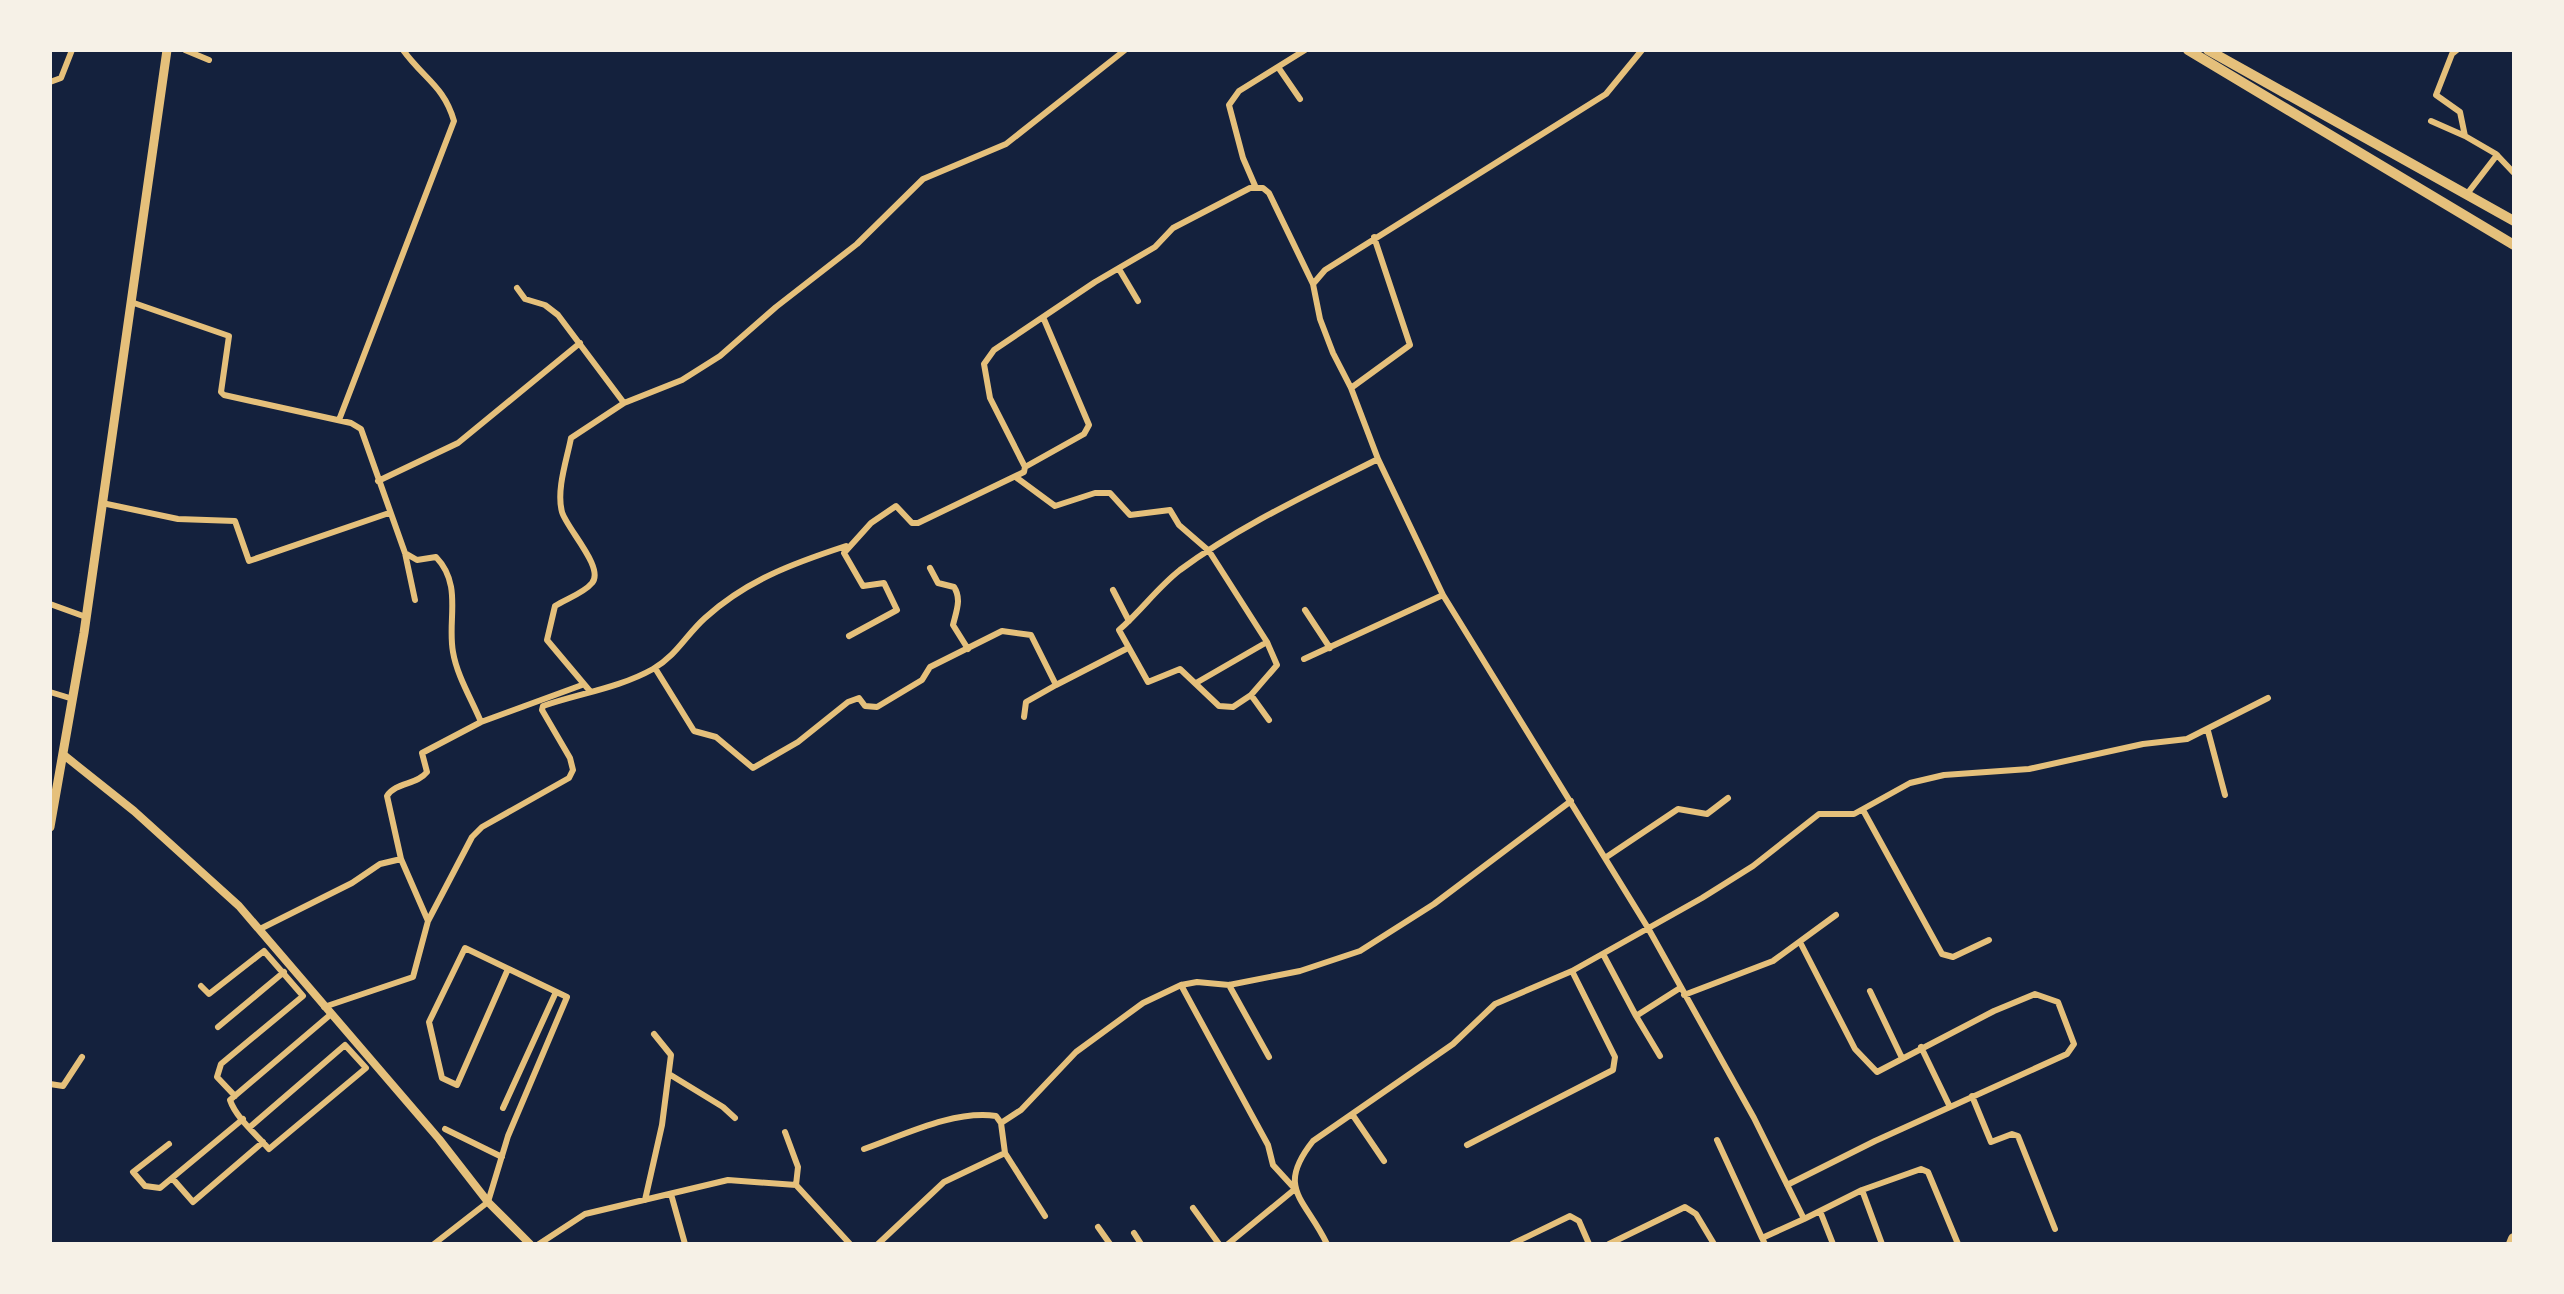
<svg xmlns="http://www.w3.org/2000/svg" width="2564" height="1294" font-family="Overpass,sans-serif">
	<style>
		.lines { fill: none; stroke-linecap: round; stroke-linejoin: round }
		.minor { stroke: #e5c07b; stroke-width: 6 }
		.tertiary { stroke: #e5c07b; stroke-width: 8 }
		.secondary { stroke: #e5c07b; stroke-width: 9 }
		.primary { stroke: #e5c07b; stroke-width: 10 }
		.motorway { stroke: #e5c07b; stroke-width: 12 }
	</style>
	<rect width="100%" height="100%" fill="#14213d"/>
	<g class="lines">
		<path class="minor" d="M 185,50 L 209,60
			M 1642,50 L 1606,94 L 1325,270 L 1313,284 L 1320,319 L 1333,353 L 1351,388 L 1378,459 L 1443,595 L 1648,928 L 1754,1118 L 1804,1219 L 1862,1190 L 1921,1169 L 1928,1172 L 1958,1244
			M 2457,50 L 2452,54 L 2436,95 L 2460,112 L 2465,136 L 2496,154 L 2514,173
			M 1278,67 L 1300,99
			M 50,82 L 61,78 L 72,50
			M 2431,121 L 2465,136
			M 1256,188 L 1243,158 L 1229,105 L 1239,91 L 1305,50
			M 2467,194 L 2497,155
			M 1119,269 L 1138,301
			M 517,288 L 525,299 L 545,305 L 558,315 L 624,403
			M 131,302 L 229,336 L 221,392 L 224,395 L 351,423 L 361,429 L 405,553 L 415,600
			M 1351,388 L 1410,345 L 1374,237
			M 339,420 L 454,121 C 444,86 424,79 403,50
			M 1025,467 L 1084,434 L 1089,425 L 1043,317
			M 1017,478 L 1055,506 L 1095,493 L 1110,493 L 1130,515 L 1170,510 L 1179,525 L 1209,551 L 1267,642 L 1196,683
			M 378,481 L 458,443 L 580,343
			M 102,503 L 178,519 L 235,521 L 249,561 L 389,513
			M 405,553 L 417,560 L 436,557 C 463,585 447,620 453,652 C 457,676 472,700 481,722
			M 930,568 L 938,583 L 954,587 C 962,599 956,612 953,625 L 968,649
			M 1113,590 L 1129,621
			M 50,604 L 86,617
			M 1305,610 L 1330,648
			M 849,636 L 897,610 L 884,583 L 863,586 L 844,553 L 871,523 L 896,506 L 912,523 L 918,523 L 1024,472 L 1025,467 L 990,398 L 984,364 L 994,350 L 1095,282 L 1155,247 L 1173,228 L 1250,188 L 1263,188 L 1269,193 L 1313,284
			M 1304,659 L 1443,595
			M 655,668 L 694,731 L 716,737 L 753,768 L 798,742 L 848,702 L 859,698 L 865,706 L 877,707 L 922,680 L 930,667 L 1002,631 L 1031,635 L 1056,685 L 1126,649
			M 589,690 L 547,640 L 555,606 C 566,599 584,593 592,583 C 605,568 567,529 562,512 C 556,490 567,459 571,438 L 624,403 L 682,380 L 720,356 L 776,307 L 857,244 L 923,179 L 1006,144 L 1125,50
			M 50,692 L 73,699
			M 1251,695 L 1277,665 L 1267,642
			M 1024,717 L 1026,702 L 1056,685
			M 1269,720 L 1251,695 L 1233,707 L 1219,706 L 1180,669 L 1148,682 L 1119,630 C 1141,611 1157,588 1180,570 C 1241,525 1311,493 1378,459
			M 2208,731 L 2225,795
			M 1863,810 L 1942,954 L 1953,957 L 1989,940
			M 1605,858 L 1678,809 L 1707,814 L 1728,798
			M 428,921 L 401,859 L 387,796 C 396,782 417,785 427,772 L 422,753 L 481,722 L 582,685
			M 260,929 L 352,883 L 380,864 L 401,859
			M 1603,954 L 1636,1016
			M 1181,985 L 1268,1145 L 1273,1165 L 1295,1189 L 1228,1244
			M 1229,985 L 1269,1057
			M 201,986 L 209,994 L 264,951 L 303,996 L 221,1064 L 217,1077 L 235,1096
			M 1870,991 L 1902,1058
			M 1684,995 L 1773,961 L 1836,915
			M 324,1007 L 413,977 L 428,921 L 472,837 L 482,827 L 569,778 L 573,770 L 570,758 L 542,710 L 543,706 C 581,693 619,688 653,669 C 677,655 686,635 705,618 C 747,580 794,563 846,546
			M 218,1027 L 284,972
			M 1921,1047 L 1950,1107
			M 1660,1056 L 1636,1016 L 1680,988
			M 669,1074 L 723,1107 L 735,1118
			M 50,1084 L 63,1086 L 82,1057
			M 1972,1096 L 1991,1142 L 2012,1134 L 2018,1136 L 2055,1229
			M 503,1108 L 556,992
			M 1352,1114 L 1384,1161
			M 243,1119 L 172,1178 L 193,1202 L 263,1142
			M 250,1127 L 345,1045 L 366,1068 L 269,1149 C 257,1135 236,1118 230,1100 L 330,1015
			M 445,1129 L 502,1157
			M 785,1132 L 798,1167 L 796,1185
			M 1717,1140 L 1762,1238
			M 169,1144 L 133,1172 L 145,1186 L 160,1188 L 172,1178
			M 1467,1145 L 1613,1070 L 1615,1057 L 1572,971
			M 864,1149 C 904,1135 953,1110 996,1116 L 1001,1123
			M 1005,1153 L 1045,1216
			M 1787,1185 L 1875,1141 L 2067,1054 L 2074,1044 L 2058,1002 L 2035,994 L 1994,1011 L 1877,1072 L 1855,1049 L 1801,944
			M 1862,1190 L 1882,1244
			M 671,1194 L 685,1244
			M 645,1200 L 662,1125 L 671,1055 L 654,1034
			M 1193,1208 L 1219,1244
			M 1820,1211 L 1833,1244
			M 1098,1227 L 1110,1244
			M 1134,1233 L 1141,1244
			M 434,1244 L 488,1202 L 508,1136 L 567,997 L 465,948 L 429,1022 L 442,1078 L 457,1085 L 508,969
			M 539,1244 L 585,1214 L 728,1180 L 796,1185 L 850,1244
			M 878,1244 L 944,1182 L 1005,1153 L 1001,1123 L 1021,1110 L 1076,1052 L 1143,1003 L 1181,985 L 1197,982 L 1229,985 L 1300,971 L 1360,951 L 1434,904 L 1571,801
			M 1327,1244 C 1305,1198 1275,1189 1313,1141 L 1453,1044 L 1495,1004 L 1572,971 L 1702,898 L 1753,866 L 1819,814 L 1854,814 L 1910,783 L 1944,775 L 2029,769 L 2143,744 L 2187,739 L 2268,698
			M 1512,1244 L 1570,1216 L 1579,1221 L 1589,1244
			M 1609,1244 L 1685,1207 L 1696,1214 L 1714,1244
			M 1765,1244 L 1762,1238 L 1804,1219"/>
		<path class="tertiary" d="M 65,756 L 134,811 L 239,906 L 439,1139 L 488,1202 L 530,1244"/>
		<path class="secondary" d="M 50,827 L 84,633 L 167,50"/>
		<path class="primary" d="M 2188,50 L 2514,245
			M 2208,50 L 2514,221"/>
		<path class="motorway" d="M 2512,1244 L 2514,1239"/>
	</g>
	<rect width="2564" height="1294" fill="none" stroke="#f6f1e7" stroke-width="104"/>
</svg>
